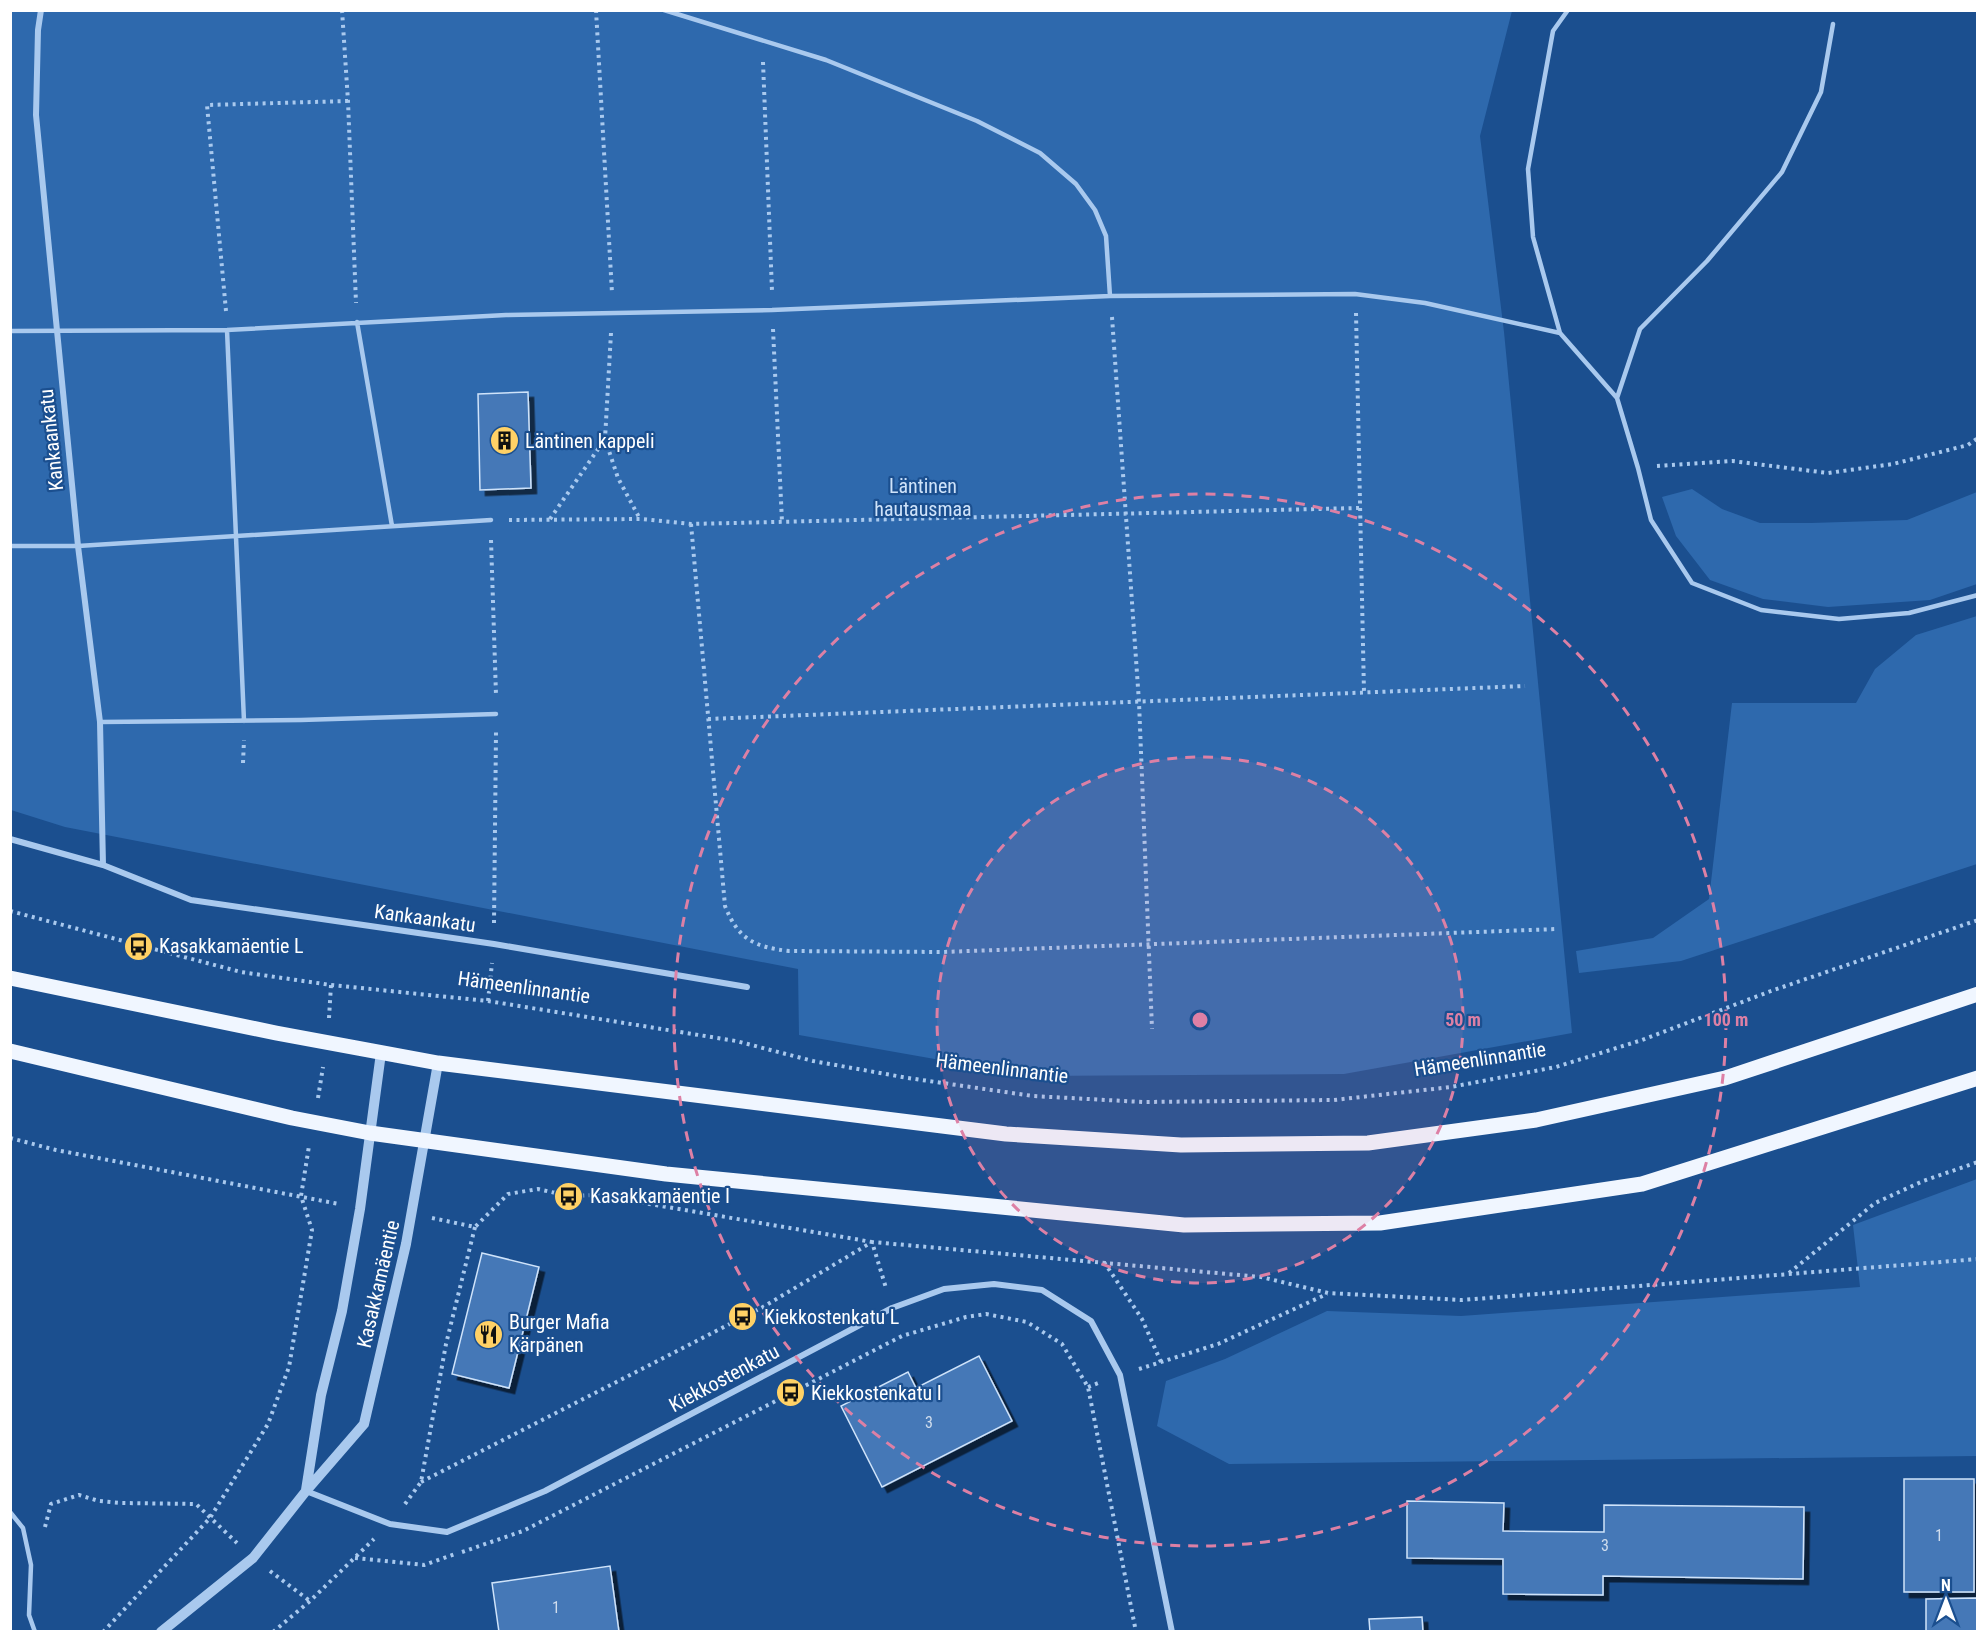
<svg xmlns="http://www.w3.org/2000/svg" width="1988" height="1642" font-family="'Roboto Condensed',sans-serif">
	<style>
		.green { fill: #2e69ad }
		.building { fill: #4478b7; stroke: #cfe3fa; stroke-width: 1.5; filter: url(#shadow) }
		.lines { fill: none; stroke-linecap: round; stroke-linejoin: round }
		.path { stroke: #a9c9ee; stroke-width: 4; stroke-dasharray: 3 4.5; stroke-linecap: butt }
		.service { stroke: #a9c9ee; stroke-width: 4.5 }
		.minor { stroke: #a9c9ee; stroke-width: 6 }
		.tertiary { stroke: #a9c9ee; stroke-width: 10 }
		.primary { stroke: #f0f6ff; stroke-width: 15 }
		.ring { fill: none; stroke: #dd80a5; stroke-width: 3; stroke-dasharray: 10 8 }
		.labels { text-anchor: middle; stroke-width: 4.5; stroke-linejoin: round; paint-order: stroke }
		.number-label { font-size: 16px; fill: #d0dded }
		.street-label { font-size: 20px; fill: #fff; stroke: #1b4f8f }
		.poi-label { font-size: 20px; fill: #fff; stroke: #1b4f8f; text-anchor: start }
		.park-label { font-size: 20px; fill: #cfe3fa; stroke: #1b4f8f }
		.centre { fill: #dd80a5; stroke: #1b4f8f; stroke-width: 3 }
		.ring-label { font-size: 18px; text-anchor: middle; font-weight: bold; fill: #dd80a5; stroke: #1b4f8f; stroke-width: 4.5; stroke-linejoin: round; paint-order: stroke }
	</style>
	<defs>
		<filter id="shadow"><feDropShadow dx="5.5" dy="5.5" stdDeviation="0" flood-color="#0009"/></filter>
	</defs>
	<rect width="100%" height="100%" fill="#1b4f8f"/>
	<path class="green" d="M 11,11 L 1512,11 L 1480,136 L 1504,332 L 1572,1033 L 1344,1074 L 1030,1076 L 799,1035 L 798,969 L 65,827 L 11,810 Z
		M 1692,489 L 1722,509 L 1760,523 L 1811,523 L 1907,520 L 1977,492 L 1977,584 L 1930,600 L 1828,607 L 1763,599 L 1710,580 L 1676,536 L 1662,497 Z
		M 1977,616 L 1977,864 L 1681,961 L 1579,973 L 1576,951 L 1653,938 L 1709,899 L 1732,703 L 1856,703 L 1875,669 L 1916,635 Z
		M 1977,1179 L 1977,1456 L 1229,1464 L 1157,1426 L 1166,1381 L 1225,1359 L 1327,1311 L 1461,1316 L 1860,1287 L 1853,1225 Z"/>
	<path class="building" d="M 528,392 L 531,488 L 480,490 L 478,394 Z
		M 482,1253 L 539,1267 L 509,1388 L 452,1374 Z
		M 979,1356 L 1012,1421 L 882,1487 L 841,1406 L 908,1372 L 916,1388 Z
		M 1904,1479 L 1974,1479 L 1974,1592 L 1904,1592 Z
		M 1407,1501 L 1504,1503 L 1503,1531 L 1604,1532 L 1604,1505 L 1804,1507 L 1803,1579 L 1603,1576 L 1603,1595 L 1503,1594 L 1503,1559 L 1407,1558 Z
		M 610,1566 L 619,1632 L 499,1632 L 492,1583 Z
		M 1978,1598 L 1978,1632 L 1926,1632 L 1926,1599 Z
		M 1422,1617 L 1423,1632 L 1370,1632 L 1369,1619 Z"/>
	<g class="lines">
		<path class="path" d="M 342,10 L 348,101 L 356,303
			M 596,10 L 612,293
			M 763,62 L 772,291
			M 226,311 L 207,105 L 348,101
			M 1356,313 L 1364,693
			M 1112,317 L 1139,702 L 1152,1029
			M 773,329 L 782,522
			M 611,333 L 605,439 L 618,478 L 640,519
			M 1657,466 L 1732,461 L 1828,473 L 1893,464 L 1968,445 L 1978,438
			M 550,519 L 605,439
			M 509,520 L 641,519 L 691,524 L 1359,508
			M 691,524 L 725,906 C 738,939 754,947 789,951 L 943,952 L 1557,929
			M 491,540 L 496,695
			M 708,719 L 1525,686
			M 243,763 L 244,740
			M 10,911 L 241,972 L 331,985 L 488,1001 L 736,1041 L 813,1061 L 908,1078 L 1033,1096 L 1143,1102 L 1334,1100 L 1451,1087 L 1556,1067 L 1642,1040 L 1771,991 L 1978,920
			M 494,923 L 496,732
			M 488,1001 L 492,963
			M 329,1018 L 331,985
			M 318,1098 L 323,1067
			M 10,1138 L 56,1150 L 339,1204
			M 432,1218 L 475,1227 L 508,1194 L 538,1189 L 569,1196 L 597,1195 L 872,1242 L 886,1288
			M 1104,1262 L 1142,1319 L 1161,1362
			M 1789,1273 L 1875,1203 L 1923,1181 L 1978,1162
			M 1139,1369 L 1218,1344 L 1327,1294
			M 1088,1387 L 1101,1382
			M 421,1482 L 763,1307 L 872,1242 L 1261,1277 L 1328,1293 L 1462,1300 L 1978,1259
			M 405,1504 L 421,1482 L 446,1344 L 475,1227
			M 45,1527 L 51,1504 L 79,1495 L 99,1501 L 121,1503 L 196,1504 L 237,1543
			M 462,1552 L 523,1531 L 902,1336 L 966,1317 L 986,1314 L 1027,1322 L 1062,1344 L 1088,1387 L 1136,1632
			M 355,1558 L 424,1565 L 455,1554
			M 270,1571 L 310,1601
			M 103,1632 L 210,1518 L 268,1424 L 289,1367 L 312,1230 L 301,1196 L 309,1146
			M 273,1632 L 310,1601 L 374,1539"/>
		<path class="service" d="M 664,10 L 826,60 L 977,121 L 1040,153 L 1076,184 L 1095,210 L 1106,236 L 1110,296
			M 1833,24 L 1821,92 L 1782,172 L 1707,261 L 1640,329 L 1617,398 L 1638,468 L 1651,520 L 1692,583 L 1761,610 L 1839,619 L 1909,613 L 1978,595
			M 357,322 L 392,526
			M 227,330 L 244,721
			M 10,331 L 227,330 L 506,315 L 772,310 L 1110,296 L 1355,294 L 1425,303 L 1560,333 L 1617,398
			M 1560,333 L 1533,237 L 1528,169 L 1553,31 L 1568,10
			M 10,546 L 78,546 L 491,520
			M 100,722 L 301,720 L 496,714
			M 10,1512 L 23,1528 L 31,1565 L 29,1615 L 35,1632"/>
		<path class="minor" d="M 41,10 L 38,30 L 36,115 L 78,546 L 100,722 L 103,865
			M 10,839 L 103,865 L 191,900 L 494,944 L 747,987
			M 306,1491 L 390,1524 L 447,1532 L 545,1491 L 892,1308 L 944,1289 L 994,1284 L 1042,1290 L 1091,1321 L 1120,1375 L 1172,1632"/>
		<path class="tertiary" d="M 306,1490 L 321,1395 L 342,1311 L 360,1209 L 381,1053
			M 161,1632 L 253,1558 L 306,1491 L 364,1424 L 406,1244 L 438,1063"/>
		<path class="primary" d="M 10,978 L 276,1033 L 438,1063 L 1006,1134 L 1181,1145 L 1368,1143 L 1536,1120 L 1725,1078 L 1978,994
			M 10,1051 L 292,1118 L 370,1133 L 666,1174 L 1184,1225 L 1380,1223 L 1642,1184 L 1978,1078"/>
	</g>
	<circle cx="1200" cy="1020" r="263" fill="#dd80a5" fill-opacity=".12"/>
	<g class="ring">
		<circle cx="1200" cy="1020" r="263"/>
		<circle cx="1200" cy="1020" r="526"/>
	</g>
	<defs>
		<symbol id="building-disc" viewBox="-11 -11 22 22"><circle r="9.5" fill="#ffd166" stroke="#1b4f8f"/><path d="M-4-6H4V6H1V3H-1V6H-4ZM-2.5-4.3h1.7v1.8h-1.7ZM.8-4.3h1.7v1.8H.8ZM-2.5-1h1.7V.8h-1.7ZM.8-1h1.7V.8H.8Z" fill="#111"/></symbol>
		<symbol id="bus-disc" viewBox="-11 -11 22 22"><circle r="9.5" fill="#ffd166" stroke="#1b4f8f"/><path d="M-5-6H5V4H4V6H2V4H-2V6H-4V4H-5ZM-3.5-4V0h7V-4ZM-3.5 1.2v1.5H-2V1.2ZM2 1.2v1.5H3.5V1.2Z" fill="#111"/></symbol>
		<symbol id="restaurant-disc" viewBox="-11 -11 22 22"><circle r="9.5" fill="#ffd166" stroke="#1b4f8f"/><path d="M-5-6h1v4h1v-4h1v4h1v-4h1v5L-1.5 .5V6h-2V.5L-5-1ZM5-6V6H3V1.5H1.5Q1.5-4 5-6Z" fill="#111"/></symbol>
	</defs>
	<g fill-rule="evenodd">
		<use href="#building-disc" x="488" y="424" width="33" height="33"/>
		<use href="#bus-disc" x="122" y="930" width="33" height="33"/>
		<use href="#bus-disc" x="552" y="1180" width="33" height="33"/>
		<use href="#bus-disc" x="726" y="1300" width="33" height="33"/>
		<use href="#restaurant-disc" x="472" y="1318" width="33" height="33"/>
		<use href="#bus-disc" x="774" y="1376" width="33" height="33"/>
	</g>
	<g class="labels">
		<g class="number-label">
			<text x="929" y="1428">3</text>
			<text x="1939" y="1541">1</text>
			<text x="1605" y="1551">3</text>
			<text x="556" y="1613">1</text>
		</g>
		<g class="street-label">
			<text transform="translate(51 440) rotate(-96)" y="7">Kankaankatu</text>
			<text transform="translate(425 918) rotate(8)" y="7">Kankaankatu</text>
			<text transform="translate(524 987) rotate(8)" y="7">Hämeenlinnantie</text>
			<text transform="translate(1480 1059) rotate(-9)" y="7">Hämeenlinnantie</text>
			<text transform="translate(1002 1068) rotate(7)" y="7">Hämeenlinnantie</text>
			<text transform="translate(378 1284) rotate(-77)" y="7">Kasakkamäentie</text>
			<text transform="translate(724 1378) rotate(-28)" y="7">Kiekkostenkatu</text>
		</g>
		<g class="poi-label">
			<text x="525" y="448">Läntinen kappeli</text>
			<text x="159" y="953">Kasakkamäentie L</text>
			<text x="590" y="1203">Kasakkamäentie I</text>
			<text x="764" y="1324">Kiekkostenkatu L</text>
			<text x="509" y="1329">Burger Mafia<tspan x="509" dy="23">Kärpänen</tspan></text>
			<text x="811" y="1400">Kiekkostenkatu I</text>
		</g>
		<g class="park-label">
			<text x="923" y="493">Läntinen<tspan x="923" dy="23">hautausmaa</tspan></text>
		</g>
	</g>
	<circle cx="1200" cy="1020" r="9" class="centre"/>
	<g class="ring-label">
		<text x="1463" y="1026">50 m</text>
		<text x="1726" y="1026">100 m</text>
	</g>
	<rect width="1988" height="1642" fill="none" stroke="#ffffff" stroke-width="24"/>
	<g transform="translate(1946 1600)" stroke="#1b4f8f" stroke-width="4.5" paint-order="stroke">
	<path d="M0-4.5L10 22L0 15L-10 22Z" fill="#ffffff"/>
	<text y="-9" font-size="16" font-weight="bold" text-anchor="middle" fill="#ffffff">N</text>
	</g>
</svg>
